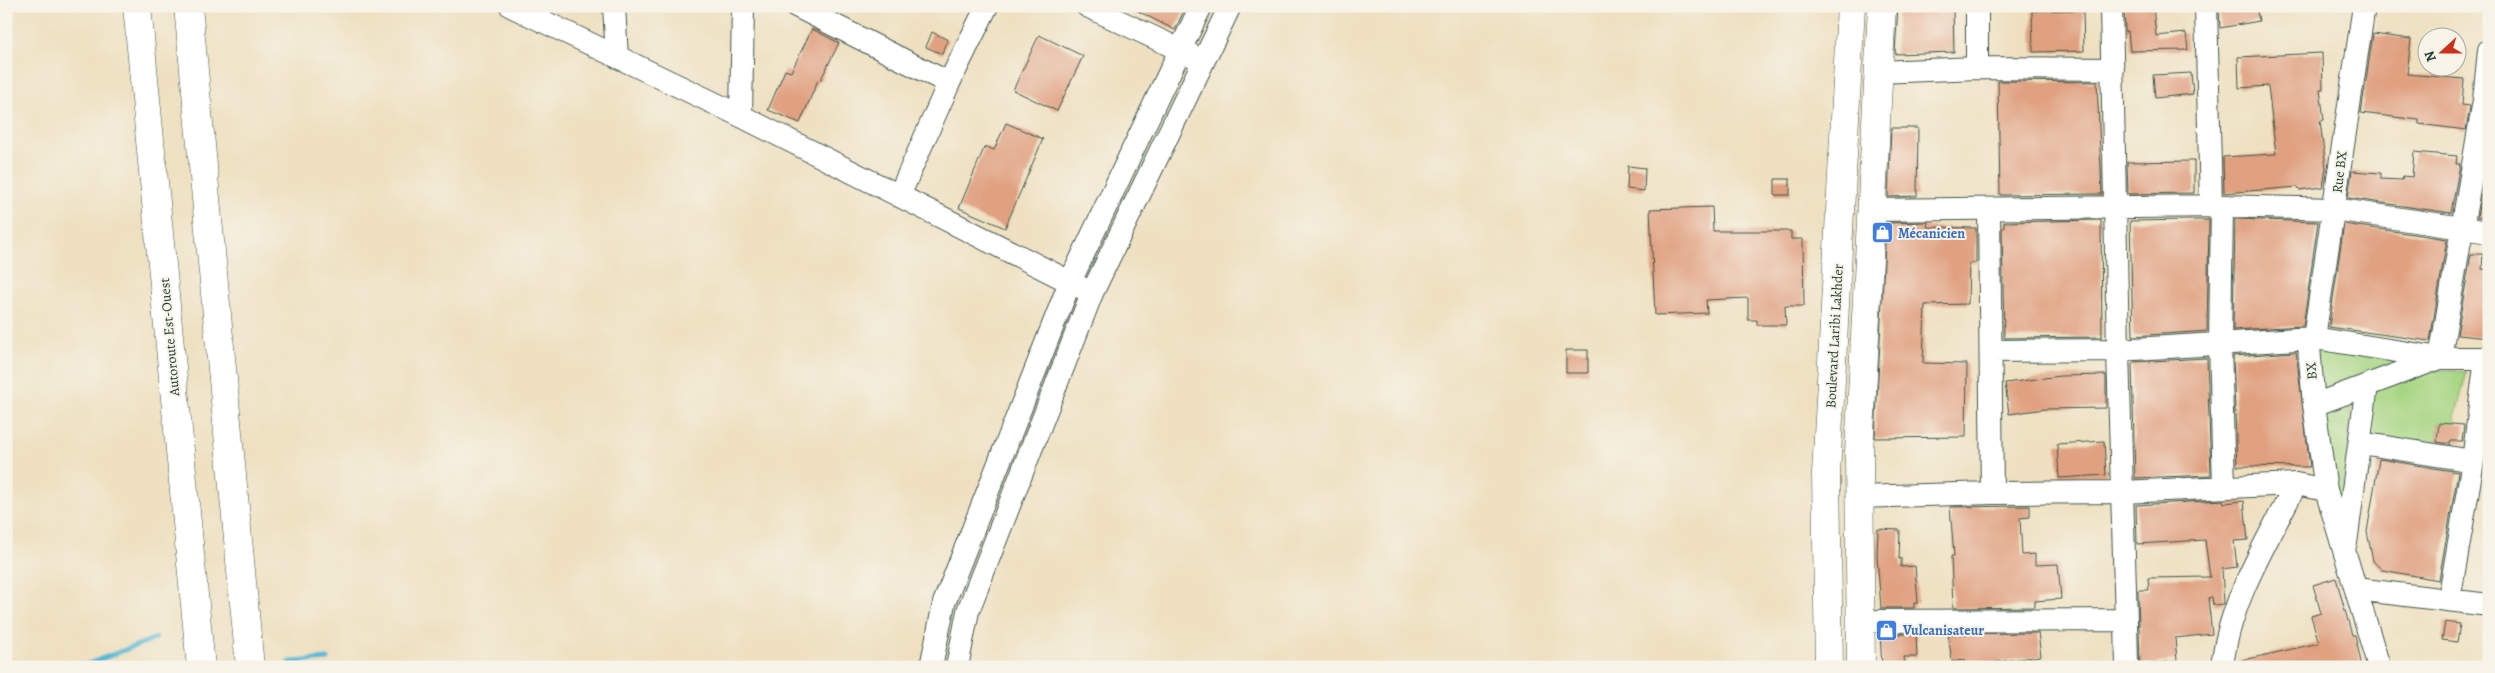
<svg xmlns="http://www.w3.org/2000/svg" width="2495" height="673" font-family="Alegreya,serif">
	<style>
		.green { fill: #a7d683; stroke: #638a5c }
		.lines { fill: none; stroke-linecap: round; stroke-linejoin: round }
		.stream { stroke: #57b8d5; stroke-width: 5 }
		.building { fill: #e0a181 }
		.minor-casing { stroke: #3e5549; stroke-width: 24 }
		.major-casing { stroke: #3e5549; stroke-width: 29 }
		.highway-casing { stroke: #3e5549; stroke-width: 29 }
		.minor { stroke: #fff; stroke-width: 22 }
		.major { stroke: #fff; stroke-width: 28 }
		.highway { stroke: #fff; stroke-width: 28 }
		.labels { text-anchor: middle; stroke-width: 4; stroke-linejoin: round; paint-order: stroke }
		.street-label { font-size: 14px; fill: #1f3d34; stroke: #f7f3e8 }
		.shop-label { font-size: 14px; font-weight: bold; fill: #366cbe; stroke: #f7f3e8; text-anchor: start }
	</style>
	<rect width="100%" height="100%" fill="#f7f3e8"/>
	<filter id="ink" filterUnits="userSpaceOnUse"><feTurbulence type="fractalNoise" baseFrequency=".02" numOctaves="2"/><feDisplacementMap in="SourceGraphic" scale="10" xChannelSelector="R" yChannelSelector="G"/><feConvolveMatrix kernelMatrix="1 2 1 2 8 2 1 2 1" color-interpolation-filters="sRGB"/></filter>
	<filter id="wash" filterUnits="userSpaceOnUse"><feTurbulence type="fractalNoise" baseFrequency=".0096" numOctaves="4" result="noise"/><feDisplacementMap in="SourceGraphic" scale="20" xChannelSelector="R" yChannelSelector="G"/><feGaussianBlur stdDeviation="1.12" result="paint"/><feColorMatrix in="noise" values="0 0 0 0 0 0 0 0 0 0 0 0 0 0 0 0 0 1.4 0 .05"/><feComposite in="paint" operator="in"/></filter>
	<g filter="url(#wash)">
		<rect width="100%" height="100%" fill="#eee0c0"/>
		<path class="green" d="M 2316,345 L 2409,358 L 2321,393 Z
			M 2441,370 L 2467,372 L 2453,425 L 2439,423 L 2437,443 L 2376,440 L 2368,432 L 2370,392 L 2419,373 Z
			M 2353,400 L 2342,502 L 2337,503 L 2315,408 Z"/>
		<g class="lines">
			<path class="stream" d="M 290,662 L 328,659
				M 80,667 L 156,638"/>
		</g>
		<g id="blocks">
			<path class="building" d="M 1128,6 L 1186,6 L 1175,30 Z
				M 1898,6 L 1953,6 L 1954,52 L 1895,54 Z
				M 2137,6 L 2153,6 L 2156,36 L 2186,33 L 2188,50 L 2130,51 L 2128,31 L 2125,32 L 2124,8 Z
				M 2219,6 L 2256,6 L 2259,21 L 2220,28 Z
				M 2083,10 L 2084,51 L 2033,52 L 2032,11 Z
				M 812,29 L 839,43 L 820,81 L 818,80 L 800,123 L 768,110 L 785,70 L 791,72 Z
				M 932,32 L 948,40 L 942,54 L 926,47 Z
				M 2373,34 L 2411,39 L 2407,74 L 2464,79 L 2462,105 L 2470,106 L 2466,130 L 2419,124 L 2419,120 L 2361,113 Z
				M 1039,35 L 1083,56 L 1057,111 L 1013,90 Z
				M 2322,53 L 2323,89 L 2320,89 L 2324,120 L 2320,121 L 2326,168 L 2323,187 L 2299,190 L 2298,187 L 2224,193 L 2223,157 L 2276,154 L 2268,86 L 2239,88 L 2238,57 Z
				M 2191,73 L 2193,94 L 2155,98 L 2153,75 Z
				M 1998,81 L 2097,82 L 2102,194 L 2000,195 Z
				M 1006,123 L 1043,139 L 1005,228 L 959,208 L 985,146 L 994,150 Z
				M 1891,128 L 1918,128 L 1917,196 L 1888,197 Z
				M 2414,152 L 2457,156 L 2456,164 L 2460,164 L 2451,213 L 2348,198 L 2352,171 L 2381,173 L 2381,179 L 2402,180 L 2403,176 L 2412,177 Z
				M 2194,161 L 2194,193 L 2128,194 L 2127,162 Z
				M 1628,166 L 1645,168 L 1644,191 L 1627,189 Z
				M 2486,167 L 2489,167 L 2489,218 L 2477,217 Z
				M 1775,179 L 1790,179 L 1790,195 L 1775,195 Z
				M 1712,207 L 1713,231 L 1791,231 L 1791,239 L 1803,239 L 1804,306 L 1785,306 L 1786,325 L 1757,325 L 1757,320 L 1748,320 L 1748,298 L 1706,300 L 1707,313 L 1655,315 L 1650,209 Z
				M 2235,219 L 2318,222 L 2303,326 L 2233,330 Z
				M 2101,220 L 2102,337 L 2004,338 L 2002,228 L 2004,228 L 2004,222 Z
				M 2188,220 L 2209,220 L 2207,331 L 2133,336 L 2130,221 Z
				M 1928,222 L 1927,227 L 1976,228 L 1976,263 L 1969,263 L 1968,304 L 1925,305 L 1923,363 L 1967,364 L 1966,437 L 1875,438 L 1886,223 Z
				M 2344,224 L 2447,239 L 2430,341 L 2329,327 Z
				M 2471,254 L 2483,254 L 2482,269 L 2489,270 L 2489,338 L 2457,335 Z
				M 1566,350 L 1588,350 L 1588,373 L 1566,373 Z
				M 2296,352 L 2310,467 L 2237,466 L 2233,356 Z
				M 2207,358 L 2211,475 L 2135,478 L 2132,365 L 2134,362 Z
				M 2106,375 L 2106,408 L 2045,409 L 2009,414 L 2005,383 L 2060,376 Z
				M 2439,423 L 2464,425 L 2462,441 L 2451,441 L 2450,444 L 2437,442 Z
				M 2104,441 L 2106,475 L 2059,478 L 2057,444 Z
				M 2379,459 L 2458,472 L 2439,580 L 2382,570 L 2373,561 L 2367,532 Z
				M 2223,500 L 2224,503 L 2244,501 L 2248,540 L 2234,541 L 2237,567 L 2222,569 L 2224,604 L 2213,605 L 2212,598 L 2208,598 L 2212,634 L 2175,638 L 2177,661 L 2140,665 L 2138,590 L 2149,590 L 2148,578 L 2210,577 L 2205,540 L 2137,544 L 2136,505 Z
				M 2030,506 L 2030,517 L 2020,518 L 2022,555 L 2035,554 L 2035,565 L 2058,564 L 2061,599 L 2035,601 L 2035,607 L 1953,608 L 1951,556 L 1954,556 L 1950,507 Z
				M 1878,529 L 1900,530 L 1899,559 L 1901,558 L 1901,567 L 1915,566 L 1918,603 L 1914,603 L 1914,608 L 1881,608 L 1877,556 Z
				M 2336,578 L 2352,635 L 2355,635 L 2362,667 L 2240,667 L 2239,661 L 2319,643 L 2311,616 L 2321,613 L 2313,585 Z
				M 2445,622 L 2460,624 L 2457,642 L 2442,640 Z
				M 2038,633 L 2041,656 L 1981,664 L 1981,667 L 1966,667 L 1965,660 L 1952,662 L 1948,634 Z
				M 1880,634 L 1916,634 L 1917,657 L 1904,657 L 1905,667 L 1882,667 Z"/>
		</g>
	</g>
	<g filter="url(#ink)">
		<use href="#blocks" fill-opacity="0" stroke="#3e5549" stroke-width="1"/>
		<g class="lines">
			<defs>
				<path id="minor" d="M 511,6 L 741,116 L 1082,288
					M 614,6 L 617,57
					M 796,6 L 949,83
					M 1087,6 L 1193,56
					M 1977,6 L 1977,68
					M 2111,6 L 2118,350 L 2314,338 L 2440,358 L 2489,358
					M 2206,6 L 2211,207
					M 2364,6 L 2314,338 L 2309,347 L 2314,405 L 2326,490 L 2379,667
					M 1878,72 L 1977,68 L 2113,69
					M 741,116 L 743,6
					M 899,196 L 949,83 L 987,6
					M 2222,206 L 2220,343 L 2224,487
					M 1989,209 L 1992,493
					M 1871,210 L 2222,206 L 2334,209 L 2489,232
					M 2314,405 L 2440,358 L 2484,100 L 2489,50
					M 2361,443 L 2473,461
					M 1858,497 L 1992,493 L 2122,492 L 2118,350 L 1991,351
					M 2346,543 L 2367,385
					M 2356,589 L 2489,605
					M 2449,600 L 2473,461 L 2486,357
					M 2126,620 L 2127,667
					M 1860,621 L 2126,620 L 2122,492 L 2296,484 L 2326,490
					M 931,667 L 944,603 L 1070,282 L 1201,6
					M 957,667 L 968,611 L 1092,293 L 1230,6
					M 2222,667 C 2229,601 2267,542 2296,484"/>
				<path id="major" d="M 1829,667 L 1826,474 L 1851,6
					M 1861,667 L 1859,453 L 1882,6"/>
				<path id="highway" d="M 137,6 L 201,667
					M 188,6 L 250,667"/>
			</defs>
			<use href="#minor" class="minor-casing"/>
			<use href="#major" class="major-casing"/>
			<use href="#highway" class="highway-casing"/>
			<use href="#minor" class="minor"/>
			<use href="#major" class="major"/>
			<use href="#highway" class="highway"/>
		</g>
	</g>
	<defs>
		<symbol id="shop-square" viewBox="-11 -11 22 22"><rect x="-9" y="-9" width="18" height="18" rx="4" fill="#3f7fe0" stroke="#f7f3e8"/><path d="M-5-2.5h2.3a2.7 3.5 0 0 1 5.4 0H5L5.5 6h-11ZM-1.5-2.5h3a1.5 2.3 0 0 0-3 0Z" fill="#fff"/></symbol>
	</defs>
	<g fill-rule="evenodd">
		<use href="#shop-square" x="1870" y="220" width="25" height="25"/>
		<use href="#shop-square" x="1874" y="618" width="25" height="25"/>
	</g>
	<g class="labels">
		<g class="street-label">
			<text transform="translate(2339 172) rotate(-83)" y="5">Rue BX</text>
			<text transform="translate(1834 336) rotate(-87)" y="5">Boulevard Laribi Lakhder</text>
			<text transform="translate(169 337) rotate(-95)" y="5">Autoroute Est-Ouest</text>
			<text transform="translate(2311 371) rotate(-95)" y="5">BX</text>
		</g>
		<g class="shop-label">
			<text x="1898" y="238">Mécanicien</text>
			<text x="1903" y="635">Vulcanisateur</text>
		</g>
	</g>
	<rect width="2495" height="673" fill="none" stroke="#f7f3e8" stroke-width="25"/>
	<g transform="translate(2442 52) rotate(249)"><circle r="24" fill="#f7f3e8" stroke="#a1aaa0"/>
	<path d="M0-4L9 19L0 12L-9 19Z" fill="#c8321e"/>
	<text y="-8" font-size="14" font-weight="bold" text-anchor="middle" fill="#1f3d34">N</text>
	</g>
</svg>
